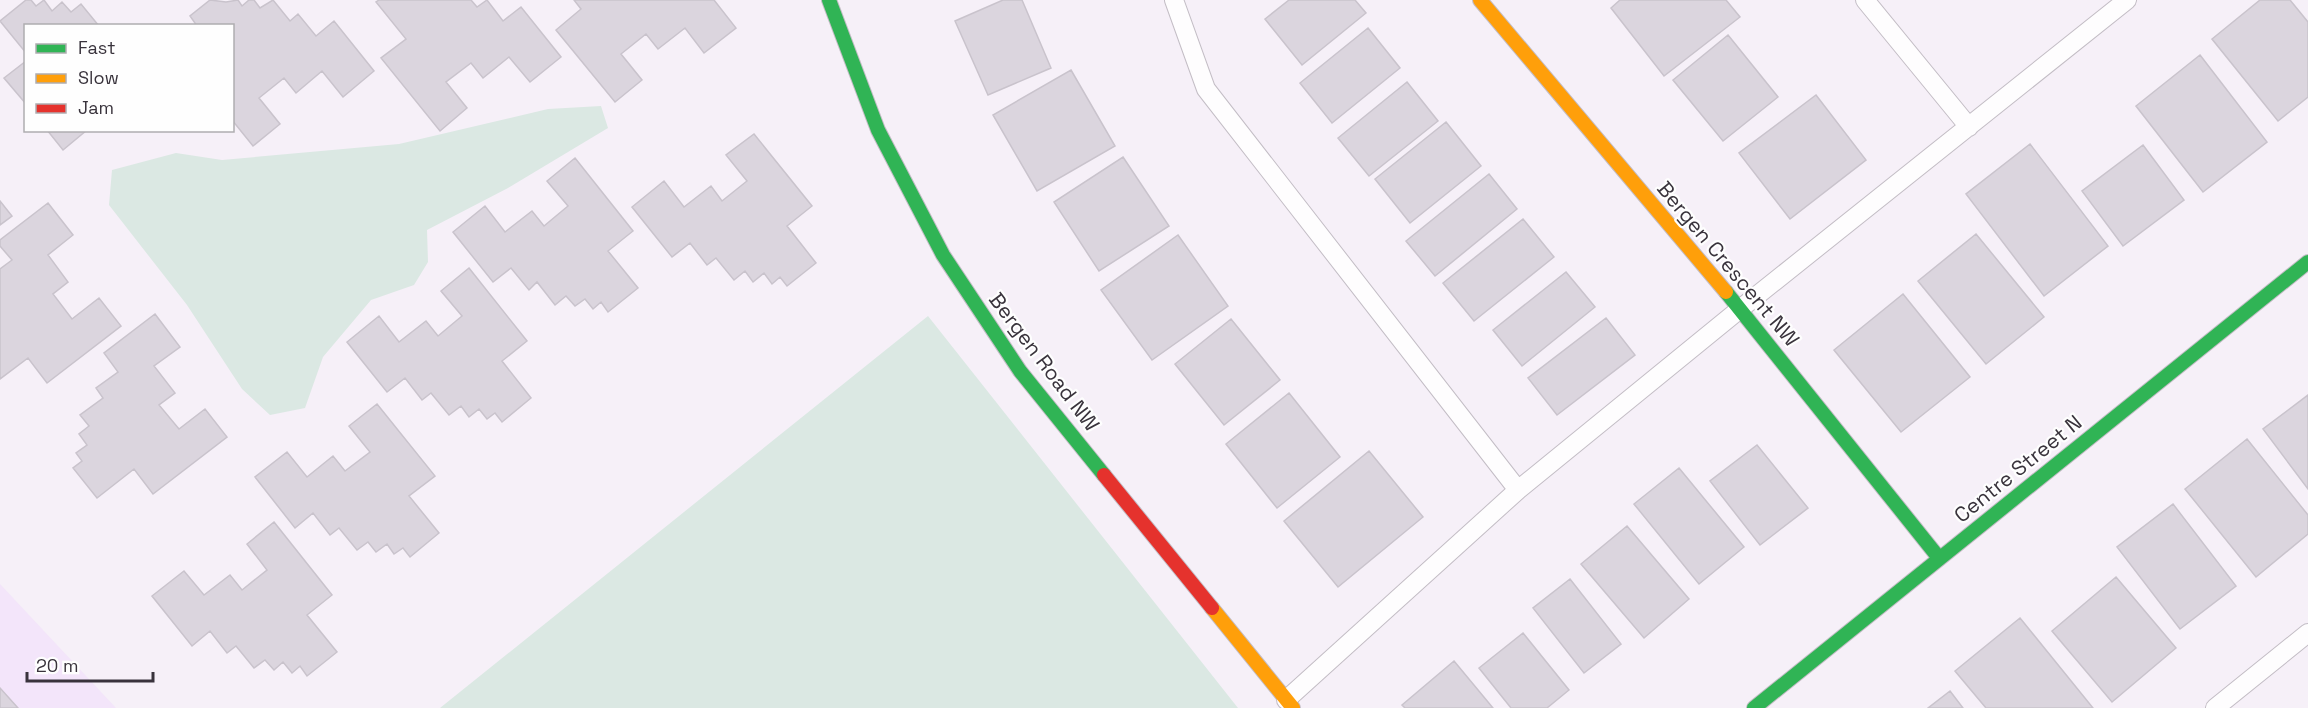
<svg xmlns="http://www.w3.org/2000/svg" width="2308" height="708" font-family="'Space Grotesk',sans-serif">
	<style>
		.built { fill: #f3e5fa }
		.green { fill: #dbe8e3 }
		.building { fill: #dbd5de; stroke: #c9c3cc; stroke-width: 1.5 }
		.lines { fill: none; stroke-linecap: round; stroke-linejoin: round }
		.lane-casing { stroke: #c3bdc5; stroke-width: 20 }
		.fast-casing { stroke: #c3bdc5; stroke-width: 16 }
		.slow-casing { stroke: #c3bdc5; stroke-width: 16 }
		.jam-casing { stroke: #c3bdc5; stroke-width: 16 }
		.lane { stroke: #fefdfe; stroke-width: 18 }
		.fast { stroke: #30b455; stroke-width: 14 }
		.slow { stroke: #ff9f0a; stroke-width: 14 }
		.jam { stroke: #e5322d; stroke-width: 14 }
		.labels { text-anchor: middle; stroke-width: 4.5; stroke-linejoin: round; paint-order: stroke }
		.street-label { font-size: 21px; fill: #39333c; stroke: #fefefe }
	</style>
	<rect width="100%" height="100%" fill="#f6f0f8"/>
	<path class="built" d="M 0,584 L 116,708 L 0,708 Z"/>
	<path class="green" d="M 601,106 L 608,128 L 508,188 L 427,230 L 428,262 L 414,285 L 371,300 L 323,357 L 305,408 L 270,415 L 242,389 L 187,305 L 109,205 L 112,170 L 176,153 L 222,160 L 399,144 L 548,109 Z
		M 928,316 L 1238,708 L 440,708 Z"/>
	<path class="building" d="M 26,0 L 31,0 L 36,6 L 44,0 L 52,11 L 62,2 L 71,12 L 81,4 L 99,26 L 26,26 L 26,53 L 0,21 Z
		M 210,0 L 226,2 L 238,0 L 242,6 L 249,0 L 254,0 L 260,8 L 273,0 L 290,21 L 298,14 L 316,36 L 334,21 L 374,71 L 343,97 L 322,71 L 296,93 L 284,78 L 259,98 L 280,124 L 253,146 L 232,120 L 232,26 L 197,26 L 190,16 Z
		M 379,0 L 471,0 L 477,7 L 487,0 L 503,21 L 521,7 L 561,57 L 530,82 L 509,57 L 483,78 L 471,63 L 446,82 L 467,108 L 440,131 L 381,58 L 406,39 L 376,2 Z
		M 574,0 L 714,0 L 736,28 L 704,53 L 685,28 L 658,49 L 646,34 L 621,54 L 642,80 L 615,102 L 556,30 L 581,9 Z
		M 1003,0 L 1022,0 L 1051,68 L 988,95 L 955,21 Z
		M 1289,0 L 1355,0 L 1366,13 L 1302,65 L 1265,19 Z
		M 1620,0 L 1726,0 L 1740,17 L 1664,76 L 1611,8 Z
		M 2260,0 L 2290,0 L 2308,22 L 2308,97 L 2278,121 L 2212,39 Z
		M 1368,28 L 1400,68 L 1332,123 L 1300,83 Z
		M 1728,35 L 1778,97 L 1723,141 L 1673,80 Z
		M 2200,55 L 2267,142 L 2203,192 L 2136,106 Z
		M 26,61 L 26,104 L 4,78 Z
		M 1071,70 L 1115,146 L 1037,191 L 993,115 Z
		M 1407,82 L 1438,121 L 1369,176 L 1338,138 Z
		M 1816,95 L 1866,160 L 1790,219 L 1739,153 Z
		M 1446,122 L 1481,166 L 1410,223 L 1375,179 Z
		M 47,130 L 87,130 L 63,150 Z
		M 754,134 L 812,206 L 787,226 L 816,263 L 787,286 L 780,277 L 772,284 L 764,273 L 753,282 L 745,271 L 734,280 L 716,258 L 707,265 L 690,243 L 672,257 L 632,207 L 664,181 L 684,207 L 711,186 L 722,201 L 747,181 L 726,155 Z
		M 2030,144 L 2108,246 L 2044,296 L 1966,194 Z
		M 2143,145 L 2184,200 L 2123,246 L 2082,191 Z
		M 1123,157 L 1169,226 L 1099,271 L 1054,202 Z
		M 575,158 L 633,231 L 608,251 L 638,288 L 608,312 L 601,302 L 593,309 L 585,299 L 575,306 L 566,296 L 555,305 L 537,282 L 529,290 L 511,268 L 493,282 L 453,232 L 485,206 L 505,232 L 532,211 L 544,226 L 568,206 L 547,181 Z
		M 1489,174 L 1517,209 L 1435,276 L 1406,241 Z
		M 0,201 L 12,216 L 0,225 Z
		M 48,203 L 73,235 L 48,255 L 68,282 L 53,294 L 72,319 L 99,298 L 121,326 L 47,383 L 28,358 L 0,379 L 0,269 L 12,260 L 0,246 L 0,240 Z
		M 1523,219 L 1554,257 L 1474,321 L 1443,283 Z
		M 1976,234 L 2044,317 L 1986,364 L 1918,281 Z
		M 1178,235 L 1228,306 L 1152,360 L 1101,290 Z
		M 469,268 L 527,341 L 502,361 L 531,398 L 502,422 L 495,413 L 487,419 L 479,409 L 469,417 L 461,406 L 449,415 L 431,393 L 422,400 L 405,378 L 387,392 L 347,342 L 379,316 L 399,342 L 426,321 L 438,336 L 462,316 L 441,291 Z
		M 1566,272 L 1595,307 L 1522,366 L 1493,330 Z
		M 1903,294 L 1970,377 L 1901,432 L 1834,350 Z
		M 155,314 L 180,347 L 154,366 L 175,393 L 159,405 L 179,429 L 205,409 L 227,437 L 153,494 L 134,469 L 97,498 L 73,468 L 82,461 L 76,453 L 87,445 L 79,434 L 89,426 L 80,415 L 103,398 L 96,388 L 118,372 L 104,353 Z
		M 1606,318 L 1635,355 L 1557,415 L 1528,378 Z
		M 1231,319 L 1280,380 L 1224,425 L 1175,364 Z
		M 1289,393 L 1340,457 L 1277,508 L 1226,444 Z
		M 2308,395 L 2308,489 L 2263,429 Z
		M 377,404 L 435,476 L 409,496 L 439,533 L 410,557 L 403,548 L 394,554 L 387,544 L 376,552 L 368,542 L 357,550 L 339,528 L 330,535 L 313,513 L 295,528 L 255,477 L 287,452 L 307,477 L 333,456 L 345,471 L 370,452 L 349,426 Z
		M 2247,439 L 2308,515 L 2308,534 L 2256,577 L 2185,489 Z
		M 1757,445 L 1808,508 L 1760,545 L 1710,481 Z
		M 1369,451 L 1423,517 L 1338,587 L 1284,521 Z
		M 1679,468 L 1744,547 L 1699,584 L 1634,504 Z
		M 2173,504 L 2236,586 L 2180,629 L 2117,547 Z
		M 274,522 L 332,595 L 307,615 L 337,652 L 307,676 L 300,666 L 292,673 L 283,662 L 274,670 L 265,660 L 254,668 L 236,646 L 227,653 L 210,631 L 192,646 L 152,596 L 184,571 L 204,595 L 230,575 L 242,590 L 267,570 L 247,544 Z
		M 1627,526 L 1689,599 L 1644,638 L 1581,564 Z
		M 2116,577 L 2176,648 L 2112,702 L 2052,631 Z
		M 1570,579 L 1621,644 L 1584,673 L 1533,608 Z
		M 2020,618 L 2093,708 L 1986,708 L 1955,671 Z
		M 1523,633 L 1569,690 L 1547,708 L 1511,708 L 1479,668 Z
		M 1454,661 L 1493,708 L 1405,708 L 1402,705 Z
		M 0,688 L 18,708 L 0,708 Z
		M 1950,691 L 1963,708 L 1928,708 Z"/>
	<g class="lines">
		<defs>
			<path id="lane" d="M 1174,0 L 1206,89 L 1518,490
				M 1865,0 L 1969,127
				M 1286,700 L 1518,490 L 1740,309 L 2127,0
				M 2215,708 L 2308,633"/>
			<path id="fast" d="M 829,0 L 878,130 L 943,255 L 1020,371 L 1104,475
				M 1726,292 L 1939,558
				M 1754,708 L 2308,262"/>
			<path id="slow" d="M 1480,0 L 1726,292
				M 1212,608 L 1293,708"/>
			<path id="jam" d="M 1104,475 L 1212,608"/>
		</defs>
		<use href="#lane" class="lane-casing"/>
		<use href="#fast" class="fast-casing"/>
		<use href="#slow" class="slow-casing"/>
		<use href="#jam" class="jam-casing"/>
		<use href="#lane" class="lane"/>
		<use href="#fast" class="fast"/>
		<use href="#slow" class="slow"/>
		<use href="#jam" class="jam"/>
	</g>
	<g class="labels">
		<g class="street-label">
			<text transform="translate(1728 264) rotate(50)" y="7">Bergen Crescent NW</text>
			<text transform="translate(1044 362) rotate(53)" y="7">Bergen Road NW</text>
			<text transform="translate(2018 469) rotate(-39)" y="7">Centre Street N</text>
		</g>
	</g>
	<rect x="24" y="24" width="210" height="108" fill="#fefefe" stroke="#afadb0" stroke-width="1.5"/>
	<rect x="36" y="44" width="30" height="9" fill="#30b455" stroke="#afadb0" stroke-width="1.5"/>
	<text x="78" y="54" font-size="18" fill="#39333c">Fast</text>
	<rect x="36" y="74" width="30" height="9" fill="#ff9f0a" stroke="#afadb0" stroke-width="1.5"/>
	<text x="78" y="84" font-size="18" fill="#39333c">Slow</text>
	<rect x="36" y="104" width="30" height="9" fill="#e5322d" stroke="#afadb0" stroke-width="1.5"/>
	<text x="78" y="114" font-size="18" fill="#39333c">Jam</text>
	<path d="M27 672v9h126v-9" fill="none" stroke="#39333c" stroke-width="3"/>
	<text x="36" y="672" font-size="18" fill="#39333c" stroke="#fefefe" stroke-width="4.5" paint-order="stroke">20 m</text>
</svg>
